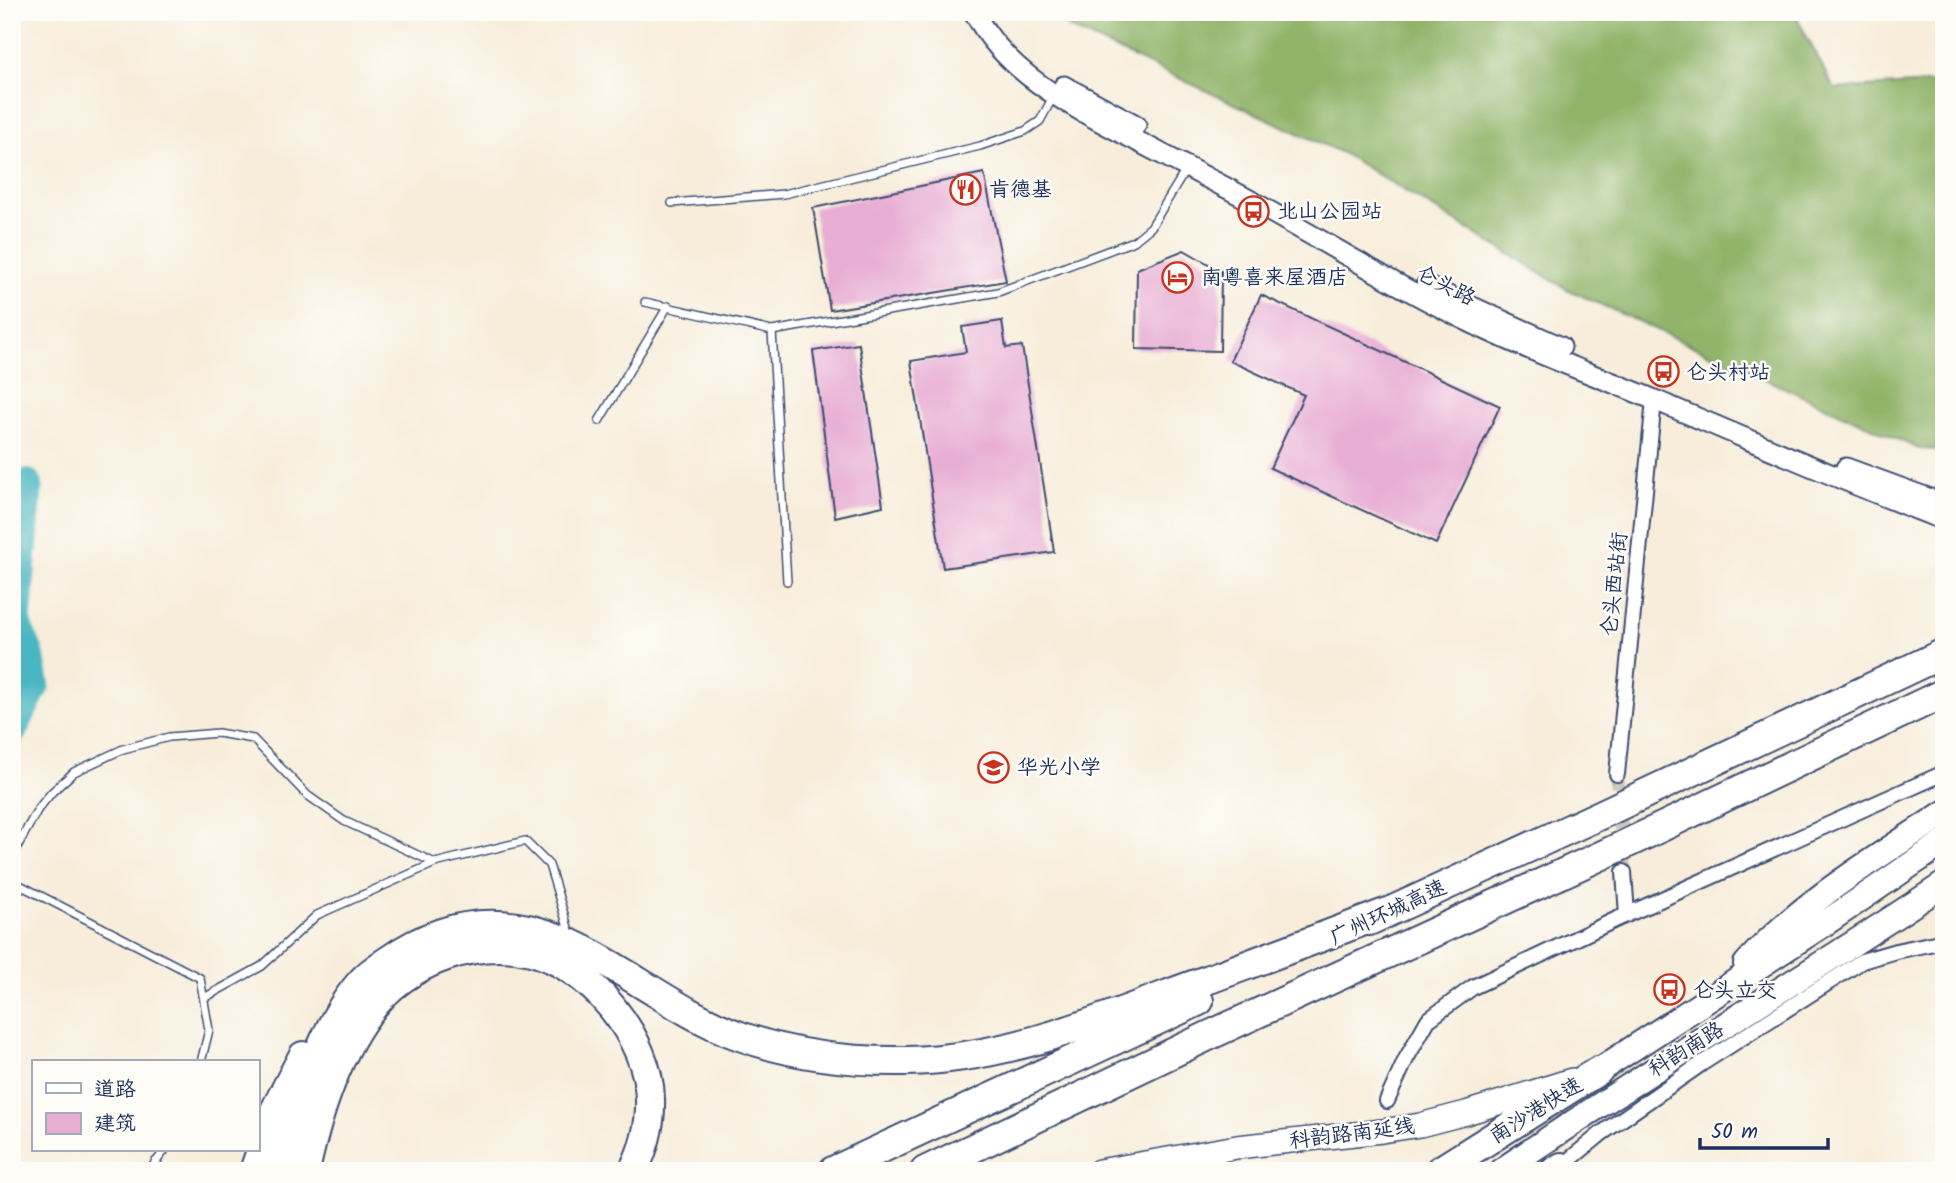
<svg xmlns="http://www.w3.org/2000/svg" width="1956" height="1183" font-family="Kalam,'LXGW WenKai TC',sans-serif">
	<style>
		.forest { fill: #90b469; stroke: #567264; stroke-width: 2 }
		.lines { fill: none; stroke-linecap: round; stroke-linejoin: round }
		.river { stroke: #48b6c2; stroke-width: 32 }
		.building { fill: #e8aed4 }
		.minor-tunnel { stroke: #cbc7c1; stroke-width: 14; stroke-dasharray: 14 7; stroke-linecap: butt }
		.service-casing { stroke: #3c4c71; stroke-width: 10 }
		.minor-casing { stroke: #3c4c71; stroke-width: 18 }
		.tertiary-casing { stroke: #3c4c71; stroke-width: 23 }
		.primary-casing { stroke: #3c4c71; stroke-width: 26 }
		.trunk-casing { stroke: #3c4c71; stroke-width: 28 }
		.motorway-casing { stroke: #3c4c71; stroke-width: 32 }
		.service { stroke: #fff; stroke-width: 7 }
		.minor { stroke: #fff; stroke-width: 14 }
		.tertiary { stroke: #fff; stroke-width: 19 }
		.primary { stroke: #fff; stroke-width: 23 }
		.trunk { stroke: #fff; stroke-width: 24 }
		.motorway { stroke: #fff; stroke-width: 28 }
		.labels { text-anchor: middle; stroke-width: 5; stroke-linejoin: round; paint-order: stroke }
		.poi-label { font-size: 21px; fill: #1b2f5e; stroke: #fdfcf7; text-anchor: start }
		.street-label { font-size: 21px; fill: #1b2f5e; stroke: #fdfcf7 }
	</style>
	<rect width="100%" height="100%" fill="#fdfcf7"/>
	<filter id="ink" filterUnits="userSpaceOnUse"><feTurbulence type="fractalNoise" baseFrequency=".0143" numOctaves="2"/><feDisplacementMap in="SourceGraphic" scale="14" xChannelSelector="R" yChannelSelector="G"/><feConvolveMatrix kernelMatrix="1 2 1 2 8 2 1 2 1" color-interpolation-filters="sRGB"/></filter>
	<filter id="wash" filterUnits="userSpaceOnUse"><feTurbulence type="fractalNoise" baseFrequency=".00686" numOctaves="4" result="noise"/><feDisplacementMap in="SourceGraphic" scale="28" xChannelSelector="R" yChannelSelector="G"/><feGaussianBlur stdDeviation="1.57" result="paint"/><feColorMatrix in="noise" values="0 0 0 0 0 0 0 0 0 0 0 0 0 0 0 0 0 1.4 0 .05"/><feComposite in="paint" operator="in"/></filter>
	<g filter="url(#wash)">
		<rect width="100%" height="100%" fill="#f7edda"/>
		<path class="forest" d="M 1060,12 L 1794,12 L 1834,89 L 1944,82 L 1944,450 L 1919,449 L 1567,289 L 1342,153 L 1069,28 Z"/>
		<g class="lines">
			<path class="river" d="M 12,729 L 34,684 L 28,653 L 15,625 L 27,485"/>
		</g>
		<g id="blocks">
			<path class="building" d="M 984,173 L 1006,281 L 830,310 L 813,208 Z
				M 1184,250 L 1221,271 L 1220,351 L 1136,349 L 1137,269 Z
				M 1261,295 L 1500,406 L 1436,544 L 1270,468 L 1304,395 L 1230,361 Z
				M 1002,321 L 1006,348 L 1022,346 L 1054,552 L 943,568 L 911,361 L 966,352 L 962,327 Z
				M 859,344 L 883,506 L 835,517 L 813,351 Z"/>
		</g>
	</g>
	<g filter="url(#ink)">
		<use href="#blocks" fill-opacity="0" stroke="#3c4c71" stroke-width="2"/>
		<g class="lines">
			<path class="minor-tunnel" d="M 1617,774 L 1624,872"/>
			<defs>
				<path id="service" d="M 672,203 L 784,194 L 980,146 L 1025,131 L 1040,121 L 1054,95
					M 645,302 L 772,331 L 998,292 L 1134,241 L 1151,227 L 1187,168
					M 772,331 L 787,581
					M 599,421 L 668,306
					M 12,856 L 38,809 L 52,792 L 74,772 L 123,749 L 169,737 L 218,733 L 253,739 L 307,795 L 344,821 L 435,863
					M 12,881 L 200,978 L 209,1030 L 201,1062
					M 204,998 L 262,966 L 317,915 L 435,863 L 525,841 L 549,865 L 570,934
					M 155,1162 L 163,1171
					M 149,1171 L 165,1150"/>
				<path id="minor" d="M 1617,774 L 1654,400
					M 1624,872 L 1627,915
					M 1387,1101 L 1406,1059 L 1428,1020 L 1473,987 L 1615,920 L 1944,773
					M 1557,1170 L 1602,1133 L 1701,1064 L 1862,961 L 1896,951 L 1944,941"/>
				<path id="tertiary" d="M 974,12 C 1007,76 1077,109 1137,141 C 1172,159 1206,177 1240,195 C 1320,238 1396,287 1478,326 C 1536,354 1598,376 1657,401 C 1753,441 1847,483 1944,520
					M 1064,86 L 1136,125
					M 1426,286 L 1561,347
					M 1846,468 L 1944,504"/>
				<path id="primary" d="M 1099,1171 L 1237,1147 L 1382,1131 L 1420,1125 L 1466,1113 L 1572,1080"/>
				<path id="trunk" d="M 1746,964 C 1801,902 1875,859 1944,813
					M 1598,1071 L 1824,924 L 1944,842
					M 1501,1171 C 1646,1071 1798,982 1944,884
					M 1552,1171 L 1561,1165"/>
				<path id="motorway" d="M 1369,921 L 1602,814 L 1944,653
					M 254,1171 L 275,1110 L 303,1056
					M 281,1171 C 293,1115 324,1021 363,980 C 370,972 380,966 389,960 C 443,922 500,914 562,940 C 624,966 676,1013 740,1036 C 792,1055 851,1062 907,1061 C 1000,1059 1085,1026 1171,993 C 1243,967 1314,940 1385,913
					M 305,1171 C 318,1110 340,1040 384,994 C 401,977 425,963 447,956 C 474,947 503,944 531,951 C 590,966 649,1038 650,1099 C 651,1124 644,1149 633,1171
					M 833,1171 L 1199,1001
					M 925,1171 L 1208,1036 L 1609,852 L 1944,693
					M 1439,1171 L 1598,1071"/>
			</defs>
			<use href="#service" class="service-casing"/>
			<use href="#minor" class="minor-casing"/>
			<use href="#tertiary" class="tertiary-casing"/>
			<use href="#primary" class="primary-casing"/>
			<use href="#trunk" class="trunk-casing"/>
			<use href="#motorway" class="motorway-casing"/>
			<use href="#service" class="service"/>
			<use href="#minor" class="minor"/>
			<use href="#tertiary" class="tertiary"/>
			<use href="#primary" class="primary"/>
			<use href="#trunk" class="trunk"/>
			<use href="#motorway" class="motorway"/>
		</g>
	</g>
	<defs>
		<symbol id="restaurant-ring" viewBox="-11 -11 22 22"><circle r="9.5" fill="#fdfcf7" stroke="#c8321e" stroke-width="1.5"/><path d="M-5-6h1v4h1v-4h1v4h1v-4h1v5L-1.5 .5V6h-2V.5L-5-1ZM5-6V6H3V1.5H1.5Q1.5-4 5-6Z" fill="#c8321e"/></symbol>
		<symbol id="bus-ring" viewBox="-11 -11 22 22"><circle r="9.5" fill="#fdfcf7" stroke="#c8321e" stroke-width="1.5"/><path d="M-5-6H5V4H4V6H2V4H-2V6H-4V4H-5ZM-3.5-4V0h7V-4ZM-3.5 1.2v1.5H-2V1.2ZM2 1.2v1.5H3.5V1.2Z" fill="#c8321e"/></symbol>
		<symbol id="hotel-ring" viewBox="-11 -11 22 22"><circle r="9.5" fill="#fdfcf7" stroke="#c8321e" stroke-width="1.5"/><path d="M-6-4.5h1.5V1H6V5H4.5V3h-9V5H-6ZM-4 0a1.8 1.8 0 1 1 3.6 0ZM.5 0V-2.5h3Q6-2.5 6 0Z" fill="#c8321e"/></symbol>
		<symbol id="school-ring" viewBox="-11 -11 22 22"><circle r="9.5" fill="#fdfcf7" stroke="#c8321e" stroke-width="1.5"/><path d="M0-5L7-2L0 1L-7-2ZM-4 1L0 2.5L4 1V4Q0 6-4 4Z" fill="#c8321e"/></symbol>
	</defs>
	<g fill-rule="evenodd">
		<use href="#restaurant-ring" x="948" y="172" width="35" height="35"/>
		<use href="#bus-ring" x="1236" y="194" width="35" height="35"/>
		<use href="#hotel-ring" x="1160" y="260" width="35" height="35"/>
		<use href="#bus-ring" x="1646" y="354" width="35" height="35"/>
		<use href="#school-ring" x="976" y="750" width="35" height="35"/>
		<use href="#bus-ring" x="1652" y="972" width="35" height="35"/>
	</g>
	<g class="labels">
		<g class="poi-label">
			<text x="989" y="196">肯德基</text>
			<text x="1277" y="218">北山公园站</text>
			<text x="1201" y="284">南粤喜来屋酒店</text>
			<text x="1686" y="379">仑头村站</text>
			<text x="1017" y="774">华光小学</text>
			<text x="1693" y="997">仑头立交</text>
		</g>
		<g class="street-label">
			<text transform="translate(1446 285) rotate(27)" y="7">仑头路</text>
			<text transform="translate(1614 584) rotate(-84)" y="7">仑头西站街</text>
			<text transform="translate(1388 912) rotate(-25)" y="7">广州环城高速</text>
			<text transform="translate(1686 1049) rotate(-32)" y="7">科韵南路</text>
			<text transform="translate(1536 1110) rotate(-32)" y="7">南沙港快速</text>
			<text transform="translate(1352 1133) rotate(-7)" y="7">科韵路南延线</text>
		</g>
	</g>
	<rect width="1956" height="1183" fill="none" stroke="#fdfcf7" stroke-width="42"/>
	<rect x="32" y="1060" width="228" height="91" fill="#fdfcf7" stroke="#a3aaba" stroke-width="2"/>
	<rect x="46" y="1083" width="35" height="10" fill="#ffffff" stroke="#a3aaba" stroke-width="2"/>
	<text x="94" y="1096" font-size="21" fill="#1b2f5e">道路</text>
	<rect x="46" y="1113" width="35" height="21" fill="#e8aed4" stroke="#a3aaba" stroke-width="2"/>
	<text x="94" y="1130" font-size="21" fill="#1b2f5e">建筑</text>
	<path d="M1700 1138v10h128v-10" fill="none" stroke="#1b2f5e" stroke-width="3.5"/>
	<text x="1711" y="1138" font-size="21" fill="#1b2f5e" stroke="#fdfcf7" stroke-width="5" paint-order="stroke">50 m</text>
</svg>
